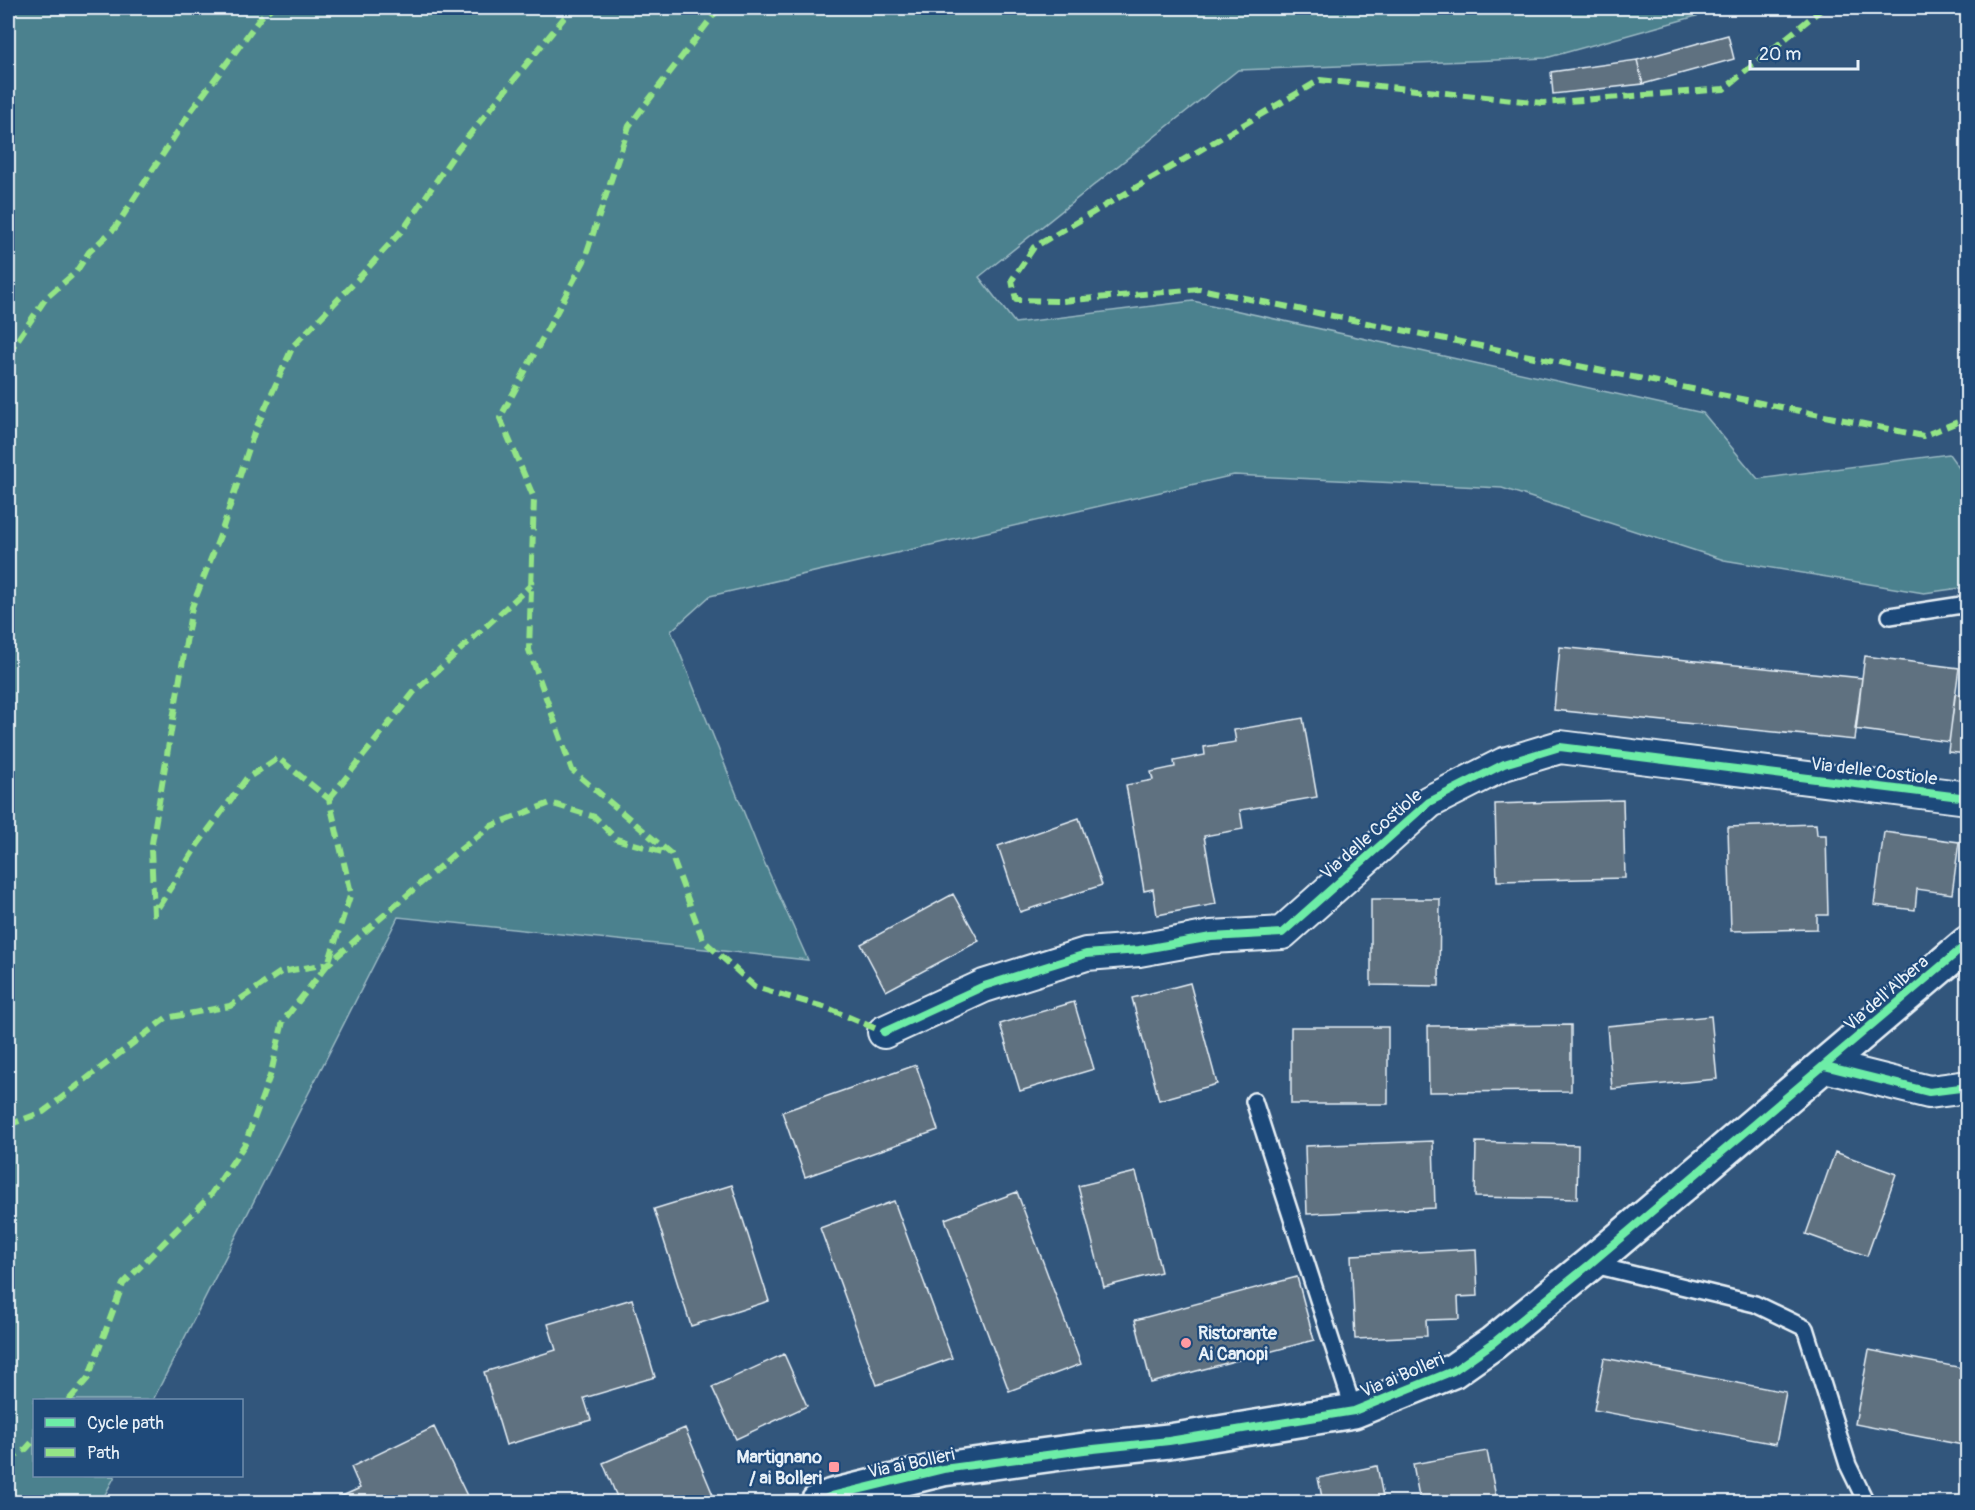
<svg xmlns="http://www.w3.org/2000/svg" width="1975" height="1510" font-family="Pangolin,sans-serif">
	<style>
		.green { fill: #4c818e; stroke: #9ab9c3; stroke-width: 1.5 }
		.building { fill: #5f7180; stroke: #e8f1f8; stroke-width: 1.5 }
		.lines { fill: none; stroke-linecap: round; stroke-linejoin: round }
		.service-casing { stroke: #e8f1f8; stroke-width: 20 }
		.minor-casing { stroke: #e8f1f8; stroke-width: 36 }
		.tertiary-casing { stroke: #e8f1f8; stroke-width: 38 }
		.service { stroke: #1f4a7a; stroke-width: 15 }
		.minor { stroke: #1f4a7a; stroke-width: 32 }
		.tertiary { stroke: #1f4a7a; stroke-width: 33 }
		.quiet { stroke: #94e586; stroke-width: 6; stroke-dasharray: 12 6; stroke-linecap: butt }
		.cycleway-casing { stroke: #1f4a7a; stroke-width: 11 }
		.cycleway { stroke: #6deda7; stroke-width: 8 }
		.poi-dot { fill: #ff9aa2; stroke: #1f4a7a; stroke-width: 2 }
		.labels { text-anchor: middle; stroke-width: 4.5; stroke-linejoin: round; paint-order: stroke }
		.street-label { font-size: 18px; fill: #e8f1f8; stroke: #1f4a7a }
		.poi-label { font-size: 18px; font-weight: bold; fill: #e8f1f8; stroke: #1f4a7a; text-anchor: start }
	</style>
	<rect width="100%" height="100%" fill="#32567c"/>
	<filter id="ink" filterUnits="userSpaceOnUse"><feTurbulence type="fractalNoise" baseFrequency=".0167" numOctaves="2"/><feDisplacementMap in="SourceGraphic" scale="12" xChannelSelector="R" yChannelSelector="G"/><feConvolveMatrix kernelMatrix="1 2 1 2 8 2 1 2 1" color-interpolation-filters="sRGB"/></filter>
	<g filter="url(#ink)">
		<path class="green" d="M 8,8 L 1725,8 L 1546,58 L 1238,70 L 979,277 L 1015,323 L 1193,301 L 1703,413 L 1758,479 L 1949,454 L 1967,479 L 1967,587 L 1924,593 L 1724,560 L 1502,488 L 1234,475 L 710,596 L 671,631 L 761,855 L 808,960 L 398,917 L 153,1400 L 34,1400 L 34,1476 L 115,1476 L 101,1502 L 8,1502 Z"/>
		<path class="building" d="M 1728,35 L 1734,59 L 1643,84 L 1637,60 Z
			M 1637,60 L 1643,84 L 1553,94 L 1551,72 Z
			M 1560,647 L 1862,678 L 1855,740 L 1554,710 Z
			M 1865,656 L 1959,668 L 1949,742 L 1855,729 Z
			M 1955,694 L 1968,696 L 1968,754 L 1948,752 Z
			M 1303,718 L 1317,797 L 1240,810 L 1243,829 L 1204,836 L 1216,904 L 1157,915 L 1153,889 L 1144,891 L 1126,785 L 1153,780 L 1151,772 L 1175,767 L 1174,761 L 1205,755 L 1204,747 L 1236,742 L 1234,730 Z
			M 1623,800 L 1625,878 L 1497,881 L 1495,804 Z
			M 1079,818 L 1102,885 L 1020,912 L 998,846 Z
			M 1816,824 L 1817,835 L 1826,835 L 1828,915 L 1817,915 L 1817,929 L 1731,931 L 1728,827 Z
			M 1884,832 L 1959,842 L 1952,894 L 1917,889 L 1915,910 L 1874,905 Z
			M 953,894 L 979,941 L 886,991 L 861,944 Z
			M 1371,899 L 1440,899 L 1439,986 L 1371,985 Z
			M 1190,983 L 1217,1084 L 1159,1100 L 1132,998 Z
			M 1074,1002 L 1094,1069 L 1020,1091 L 1000,1024 Z
			M 1711,1016 L 1717,1079 L 1612,1089 L 1607,1026 Z
			M 1571,1025 L 1571,1091 L 1429,1092 L 1428,1026 Z
			M 1291,1027 L 1388,1027 L 1388,1104 L 1291,1104 Z
			M 916,1065 L 938,1130 L 805,1177 L 782,1112 Z
			M 1433,1141 L 1435,1208 L 1307,1214 L 1305,1146 Z
			M 1476,1142 L 1578,1145 L 1577,1199 L 1475,1197 Z
			M 1835,1152 L 1896,1174 L 1867,1256 L 1806,1234 Z
			M 1136,1172 L 1161,1272 L 1104,1287 L 1078,1186 Z
			M 732,1185 L 769,1301 L 691,1326 L 654,1209 Z
			M 1017,1192 L 1081,1364 L 1009,1391 L 945,1219 Z
			M 894,1201 L 952,1358 L 877,1385 L 820,1228 Z
			M 1476,1249 L 1478,1296 L 1458,1297 L 1459,1319 L 1426,1320 L 1427,1336 L 1355,1339 L 1351,1255 Z
			M 1297,1277 L 1314,1340 L 1151,1383 L 1135,1320 Z
			M 632,1299 L 655,1377 L 584,1398 L 591,1420 L 506,1445 L 484,1372 L 556,1350 L 548,1324 Z
			M 1869,1350 L 1968,1369 L 1968,1446 L 1855,1424 Z
			M 784,1354 L 807,1406 L 736,1439 L 712,1387 Z
			M 1604,1358 L 1786,1392 L 1776,1444 L 1594,1410 Z
			M 434,1427 L 470,1502 L 329,1502 L 360,1488 L 351,1467 Z
			M 685,1428 L 716,1502 L 619,1502 L 603,1463 Z
			M 1487,1451 L 1497,1502 L 1420,1502 L 1413,1464 Z
			M 1377,1466 L 1384,1502 L 1323,1502 L 1318,1478 Z"/>
		<g class="lines">
			<defs>
				<path id="service" d="M 1890,616 L 1968,604
					M 1254,1101 L 1354,1411
					M 1590,1264 L 1755,1304 L 1805,1328 L 1848,1465 L 1866,1502"/>
				<path id="minor" d="M 884,1032 L 984,986 L 1086,954 L 1139,950 L 1211,937 L 1282,933 L 1429,802 L 1504,764 L 1560,747 L 1968,798
					M 1825,1066 L 1929,1092 L 1968,1087"/>
				<path id="tertiary" d="M 818,1502 L 832,1496 L 943,1469 L 1084,1450 L 1169,1441 L 1354,1411 L 1453,1371 L 1493,1343 L 1590,1264 L 1968,943"/>
			</defs>
			<use href="#service" class="service-casing"/>
			<use href="#minor" class="minor-casing"/>
			<use href="#tertiary" class="tertiary-casing"/>
			<use href="#service" class="service"/>
			<use href="#minor" class="minor"/>
			<use href="#tertiary" class="tertiary"/>
			<path class="quiet" d="M 719,8 L 629,126 L 584,261 L 500,418 L 534,498 L 529,650 L 572,770 L 671,854 L 703,940 L 755,987 L 827,1008 L 884,1032
				M 1823,8 L 1724,89 L 1543,103 L 1320,80 L 1034,247 L 1012,280 L 1016,300 L 1062,301 L 1200,289 L 1923,436 L 1968,418
				M 8,354 L 46,298 L 76,272 L 89,252 L 115,228 L 191,111 L 261,17 L 271,8
				M 329,799 L 414,692 L 531,585
				M 8,1125 L 43,1112 L 166,1018 L 230,1006 L 281,972 L 328,964 L 452,856 L 491,826 L 550,803 L 595,817 L 616,839 L 666,853
				M 69,1400 L 88,1378 L 123,1284 L 209,1197 L 245,1144 L 271,1073 L 283,1021 L 328,964 L 351,893 L 329,799 L 278,758 L 246,779 L 198,844 L 154,914 L 151,849 L 192,607 L 221,533 L 254,433 L 293,346 L 357,280 L 405,227 L 458,149 L 572,8
				M 8,1461 L 26,1449 L 34,1440"/>
			<defs>
				<path id="cycleway" d="M 884,1032 L 984,986 L 1086,954 L 1139,950 L 1211,937 L 1282,933 L 1429,802 L 1504,764 L 1560,747 L 1968,798
					M 1825,1066 L 1929,1092 L 1968,1087
					M 818,1502 L 832,1496 L 943,1469 L 1084,1450 L 1169,1441 L 1354,1411 L 1453,1371 L 1493,1343 L 1590,1264 L 1968,943"/>
			</defs>
			<use href="#cycleway" class="cycleway-casing"/>
			<use href="#cycleway" class="cycleway"/>
		</g>
	</g>
	<g class="poi-dot">
		<circle cx="1186" cy="1343" r="6"/>
		<rect x="828" y="1461" width="12" height="12" rx="3"/>
	</g>
	<g class="labels">
		<g class="street-label">
			<text transform="translate(1874 771) rotate(7)" y="6">Via delle Costiole</text>
			<text transform="translate(1371 834) rotate(-41)" y="6">Via delle Costiole</text>
			<text transform="translate(1886 993) rotate(-41)" y="6">Via dell'Albera</text>
			<text transform="translate(1402 1375) rotate(-23)" y="6">Via ai Bolleri</text>
			<text transform="translate(911 1463) rotate(-12)" y="6">Via ai Bolleri</text>
		</g>
		<g class="poi-label">
			<text x="1198" y="1339">Ristorante<tspan x="1198" dy="21">Ai Canopi</tspan></text>
			<text x="822" y="1463" text-anchor="end">Martignano<tspan x="822" dy="21">/ ai Bolleri</tspan></text>
		</g>
	</g>
	<rect width="1975" height="1510" fill="none" stroke="#1f4a7a" stroke-width="30"/>
	<rect x="15" y="15" width="1945" height="1480" fill="none" stroke="#e8f1f8" stroke-width="2" filter="url(#ink)"/>
	<rect x="33" y="1399" width="210" height="78" fill="#1f4a7a" stroke="#6f8dac" stroke-width="1.5"/>
	<rect x="45" y="1418" width="30" height="9" fill="#6deda7" stroke="#6f8dac" stroke-width="1.5"/>
	<text x="87" y="1429" font-size="18" fill="#e8f1f8">Cycle path</text>
	<rect x="45" y="1448" width="30" height="9" fill="#94e586" stroke="#6f8dac" stroke-width="1.5"/>
	<text x="87" y="1459" font-size="18" fill="#e8f1f8">Path</text>
	<path d="M1750 60v9h108v-9" fill="none" stroke="#e8f1f8" stroke-width="3"/>
	<text x="1759" y="60" font-size="18" fill="#e8f1f8" stroke="#1f4a7a" stroke-width="4.5" paint-order="stroke">20 m</text>
</svg>
